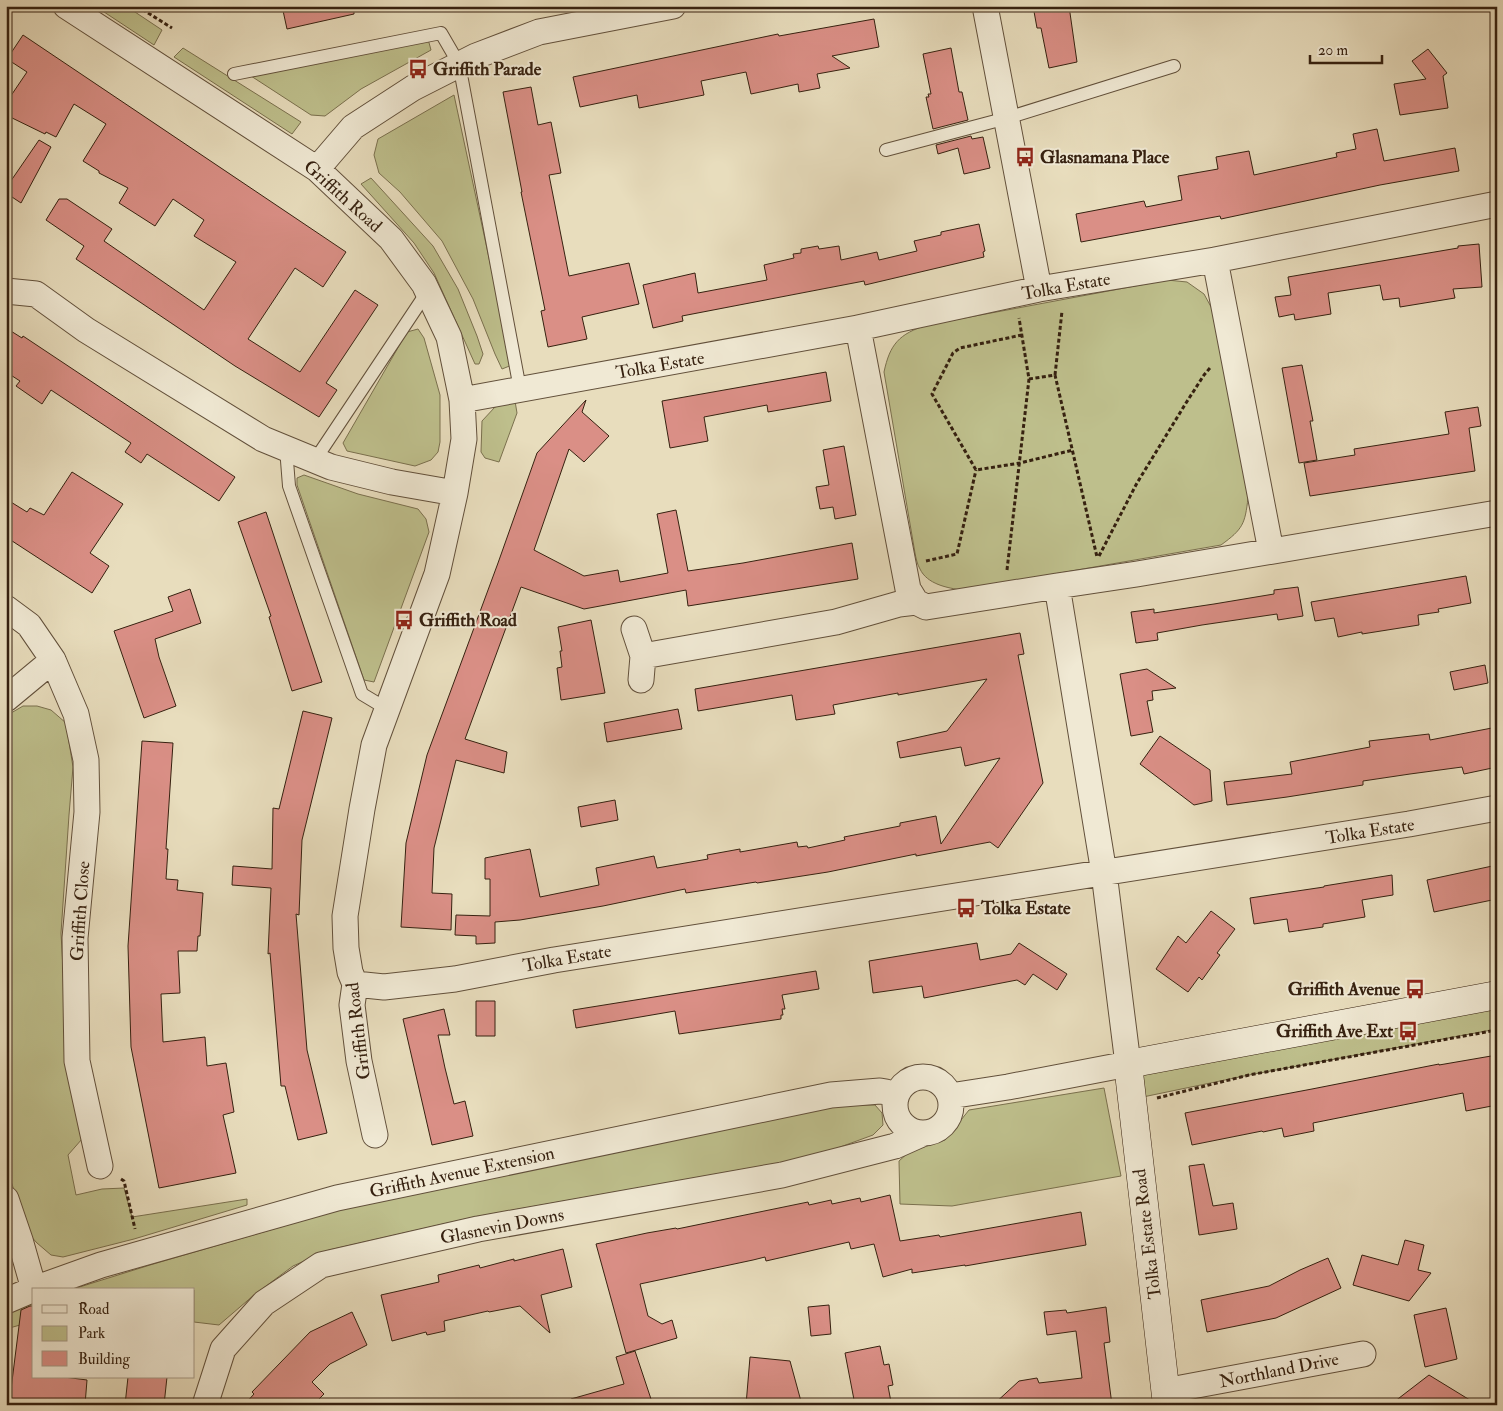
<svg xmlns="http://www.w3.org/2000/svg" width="1503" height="1411" font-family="'IM FELL Double Pica',serif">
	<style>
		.green { fill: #bebf8c; stroke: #7a704e }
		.building { fill: #da8f86; stroke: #362110 }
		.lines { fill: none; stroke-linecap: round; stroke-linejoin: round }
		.lane-casing { stroke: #62503b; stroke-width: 14 }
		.street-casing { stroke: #62503b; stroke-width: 27 }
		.secondary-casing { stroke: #362110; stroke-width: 29 }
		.path { stroke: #362110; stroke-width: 3; stroke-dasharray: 4 2.5; stroke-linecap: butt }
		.lane { stroke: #f0e9d4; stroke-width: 12 }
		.street { stroke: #f0e9d4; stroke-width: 25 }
		.secondary { stroke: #f0e9d4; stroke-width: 28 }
		.labels { text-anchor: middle; stroke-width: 4; stroke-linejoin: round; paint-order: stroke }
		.poi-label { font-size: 18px; font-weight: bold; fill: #362110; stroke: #f0e9d4; text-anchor: start }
		.street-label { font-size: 18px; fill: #362110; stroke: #f0e9d4 }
	</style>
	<rect width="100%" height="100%" fill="#e8ddbd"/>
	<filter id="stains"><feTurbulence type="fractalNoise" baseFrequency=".004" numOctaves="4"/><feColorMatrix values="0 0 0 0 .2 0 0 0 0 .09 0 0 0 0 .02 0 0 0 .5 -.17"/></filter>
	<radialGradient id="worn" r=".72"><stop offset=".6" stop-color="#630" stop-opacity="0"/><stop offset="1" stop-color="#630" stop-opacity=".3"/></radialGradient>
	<path class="green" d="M 95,6 L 126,6 L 162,30 L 154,45 Z
		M 428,39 L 431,50 L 361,89 L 325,116 L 311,115 L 251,76 Z
		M 183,48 L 301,122 L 292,134 L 174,57 Z
		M 454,95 L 512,365 L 502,369 L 495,354 L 473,299 L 442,241 L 400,192 L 379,173 L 374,155 L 378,139 Z
		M 371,178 L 433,246 L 458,289 L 477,336 L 483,354 L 479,364 L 475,364 L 434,273 L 414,243 L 361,184 Z
		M 1167,280 L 1187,282 L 1204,294 L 1216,316 L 1248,498 C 1245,524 1243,529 1221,545 L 962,590 C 947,588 927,584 920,569 C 917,564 916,558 915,553 L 884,372 C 890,344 899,334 927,325 Z
		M 418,329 L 424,338 L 440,395 L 440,442 L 438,452 L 431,460 L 415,466 L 347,451 L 343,443 L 407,332 Z
		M 515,401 L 517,413 L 499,462 L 485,458 L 481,452 L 482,421 L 495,407 Z
		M 304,475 L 358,494 L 418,509 L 426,519 L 429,532 L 374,682 L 364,680 L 297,485 L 297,478 Z
		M 23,706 L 37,706 L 51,710 L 66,723 L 73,767 L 69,815 L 61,933 L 68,1060 L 82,1139 L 68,1155 L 76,1195 L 102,1189 L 124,1188 L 132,1217 L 247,1199 L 247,1205 L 134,1239 L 63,1257 L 51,1255 L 37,1243 L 28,1233 L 6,1166 L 6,716 Z
		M 1497,997 L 1497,1029 L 1249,1075 L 1138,1098 L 1134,1062 Z
		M 1104,1088 L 1121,1176 L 952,1206 L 900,1204 L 899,1161 L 909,1152 L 945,1140 L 969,1110 Z
		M 841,1105 L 875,1105 L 882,1113 L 883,1125 L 873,1135 L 813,1157 L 474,1217 L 329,1250 L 293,1266 L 254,1295 L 219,1325 L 194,1322 L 194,1290 L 70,1290 L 150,1265 L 342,1209 Z
		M 34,1301 L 34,1321 L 6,1329 L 6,1309 Z"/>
	<path class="building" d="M 282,6 L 354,6 L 354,14 L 287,29 Z
		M 1033,6 L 1069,6 L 1077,62 L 1049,68 L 1041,28 L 1037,28 Z
		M 874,19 L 879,47 L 832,56 L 850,68 L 817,74 L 820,88 L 799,92 L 798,84 L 751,94 L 746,72 L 701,81 L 704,95 L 639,108 L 637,95 L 580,107 L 573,77 L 778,34 L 779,36 Z
		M 23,35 L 346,252 L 323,287 L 295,268 L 248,339 L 300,372 L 355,290 L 378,305 L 326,383 L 337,390 L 319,417 L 235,366 L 76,259 L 84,246 L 46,220 L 59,199 L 67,199 L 112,229 L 104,241 L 204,310 L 236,262 L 194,236 L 204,220 L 173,199 L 155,226 L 119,203 L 128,188 L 99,173 L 99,171 L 83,161 L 106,124 L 74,104 L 56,137 L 46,132 L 45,134 L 6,115 L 6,103 L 27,72 L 7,59 Z
		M 951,48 L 959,92 L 962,92 L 968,120 L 933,129 L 926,97 L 929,97 L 928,94 L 931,94 L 923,54 Z
		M 1428,49 L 1447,73 L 1443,76 L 1448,108 L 1400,115 L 1394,84 L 1426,79 L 1412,61 Z
		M 531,87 L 538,125 L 551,122 L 561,173 L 549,175 L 569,276 L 629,263 L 639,304 L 582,317 L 587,339 L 548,347 L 541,311 L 545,310 L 521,192 L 522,192 L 503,92 Z
		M 1377,129 L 1384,161 L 1455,148 L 1459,171 L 1380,185 L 1221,219 L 1220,216 L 1081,242 L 1076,214 L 1144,201 L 1146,207 L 1182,200 L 1178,176 L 1218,169 L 1216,157 L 1249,151 L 1254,175 L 1337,157 L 1336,153 L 1356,149 L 1353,134 Z
		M 971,136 L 972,139 L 983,137 L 990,168 L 964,174 L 958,148 L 938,154 L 936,145 Z
		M 39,140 L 51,147 L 21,203 L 6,193 L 6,188 Z
		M 979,224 L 985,251 L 983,252 L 984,257 L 865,285 L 864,281 L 682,316 L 683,321 L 653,328 L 643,285 L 695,273 L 698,293 L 767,280 L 764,265 L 794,258 L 793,254 L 801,253 L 801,249 L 818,246 L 819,249 L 839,246 L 841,260 L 877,252 L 879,260 L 917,251 L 914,241 L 941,235 L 941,232 Z
		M 1479,244 L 1482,287 L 1453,289 L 1455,298 L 1400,307 L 1399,298 L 1383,300 L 1380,285 L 1328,293 L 1331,314 L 1295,320 L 1294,314 L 1279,317 L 1275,297 L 1291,295 L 1288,277 L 1458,248 L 1458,246 Z
		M 6,328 L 22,338 L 23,336 L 235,477 L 219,501 L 147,454 L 141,463 L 125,452 L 131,443 L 51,390 L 42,404 L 16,386 L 20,381 L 6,372 Z
		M 1302,365 L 1313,421 L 1310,421 L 1317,460 L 1299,463 L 1282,368 Z
		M 826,372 L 831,401 L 768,412 L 767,405 L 704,417 L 708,441 L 670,448 L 662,401 Z
		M 586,400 L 582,412 L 609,436 L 584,462 L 569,449 L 534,550 L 584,576 L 618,570 L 620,582 L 668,573 L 657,514 L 676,510 L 688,571 L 743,563 L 852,543 L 858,579 L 688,606 L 686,590 L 584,609 L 521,587 L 465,739 L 507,752 L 504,773 L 456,760 L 434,848 L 432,893 L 452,894 L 451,930 L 401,927 L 406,843 L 427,755 L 498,563 L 537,453 Z
		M 1478,407 L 1481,426 L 1469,428 L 1475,471 L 1310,496 L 1304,463 L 1355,455 L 1354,449 L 1449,434 L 1445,412 Z
		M 844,446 L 856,515 L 835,519 L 833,507 L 820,509 L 816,487 L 829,485 L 823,450 Z
		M 72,472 L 123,504 L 90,553 L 109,566 L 92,593 L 6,537 L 6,499 L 27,512 L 30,508 L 44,515 Z
		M 266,512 L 322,682 L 292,691 L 269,617 L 271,616 L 238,522 Z
		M 1466,576 L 1471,603 L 1438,609 L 1439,612 L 1418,615 L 1419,625 L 1362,634 L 1362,632 L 1338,637 L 1334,618 L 1315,621 L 1311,602 Z
		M 1298,587 L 1303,616 L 1278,620 L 1277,614 L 1202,625 L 1157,633 L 1158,640 L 1136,643 L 1131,612 L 1154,609 L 1154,613 L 1214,604 L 1274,594 L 1274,590 Z
		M 190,589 L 201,623 L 155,639 L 159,657 L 176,706 L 144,718 L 114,631 L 173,611 L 168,597 Z
		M 591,620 L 605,693 L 561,700 L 557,668 L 562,667 L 560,651 L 562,651 L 558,627 Z
		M 1020,633 L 1024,654 L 1018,655 L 1043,783 L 998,848 L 990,842 L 916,856 L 916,854 L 828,872 L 757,883 L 756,882 L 686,893 L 685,889 L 603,906 L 520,920 L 495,922 L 495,943 L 476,944 L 476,936 L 455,935 L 456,915 L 490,916 L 490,879 L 485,879 L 485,858 L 530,849 L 540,897 L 599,885 L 596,868 L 654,856 L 657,868 L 708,859 L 707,855 L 740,849 L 740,852 L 797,842 L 798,847 L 807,846 L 808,848 L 845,840 L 844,837 L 900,826 L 900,823 L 936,816 L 941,844 L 1000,758 L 965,766 L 961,747 L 900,758 L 897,742 L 947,731 L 987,679 L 898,695 L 898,693 L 833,705 L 835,714 L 796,720 L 792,695 L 698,711 L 695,689 Z
		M 1485,665 L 1488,683 L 1454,690 L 1450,672 Z
		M 1147,669 L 1176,688 L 1152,691 L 1153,700 L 1147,701 L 1153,732 L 1131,736 L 1120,674 Z
		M 678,709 L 682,729 L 607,742 L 604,723 Z
		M 303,711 L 332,718 L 302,840 L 299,915 L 296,914 L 307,1050 L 327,1133 L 298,1140 L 285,1086 L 281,1086 L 270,953 L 268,954 L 271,888 L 232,885 L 233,866 L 272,869 L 273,808 L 279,809 Z
		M 1497,727 L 1497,767 L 1464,774 L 1462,767 L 1410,774 L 1363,781 L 1363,785 L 1287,797 L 1227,805 L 1224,782 L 1292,774 L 1290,762 L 1370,747 L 1369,741 L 1429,734 L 1430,740 Z
		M 1160,736 L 1210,770 L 1212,801 L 1194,805 L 1140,764 Z
		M 142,741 L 173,743 L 166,849 L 168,849 L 166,879 L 178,880 L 177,890 L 203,893 L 200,936 L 198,936 L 197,951 L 178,951 L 180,993 L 161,994 L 163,1042 L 205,1037 L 207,1066 L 226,1063 L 234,1112 L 223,1115 L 236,1173 L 159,1188 L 131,1047 L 128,946 Z
		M 615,800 L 618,820 L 581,827 L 578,807 Z
		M 1497,865 L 1497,899 L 1434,912 L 1427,880 Z
		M 1392,875 L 1393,895 L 1362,900 L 1365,917 L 1323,924 L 1323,927 L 1289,932 L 1287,919 L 1254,924 L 1250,898 L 1324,887 L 1324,886 Z
		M 1211,911 L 1235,929 L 1217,953 L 1220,955 L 1202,980 L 1199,977 L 1188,992 L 1156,969 L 1178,936 L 1186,943 Z
		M 977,943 L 980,960 L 1011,954 L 1019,943 L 1067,974 L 1057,990 L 1033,974 L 1025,985 L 1017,980 L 924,998 L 922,986 L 873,993 L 869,961 Z
		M 816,971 L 819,989 L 782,995 L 785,1009 L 782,1009 L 783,1015 L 781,1015 L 781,1019 L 679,1034 L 675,1011 L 576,1028 L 573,1010 Z
		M 476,1001 L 495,1001 L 495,1036 L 476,1036 Z
		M 444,1009 L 450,1035 L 438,1035 L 445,1068 L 454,1104 L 465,1101 L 473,1136 L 432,1145 L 403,1019 Z
		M 1497,1055 L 1497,1105 L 1466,1111 L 1463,1093 L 1313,1123 L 1314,1131 L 1284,1137 L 1282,1128 L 1263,1132 L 1262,1131 L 1192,1145 L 1185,1113 L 1312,1089 L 1439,1064 L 1439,1065 Z
		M 1204,1164 L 1213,1206 L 1233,1203 L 1237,1229 L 1199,1235 L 1189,1166 Z
		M 890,1195 L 900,1241 L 939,1235 L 940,1237 L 1081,1212 L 1086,1245 L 965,1266 L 965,1265 L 912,1273 L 912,1269 L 883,1277 L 874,1244 L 851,1249 L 849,1242 L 766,1261 L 765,1257 L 753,1260 L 640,1284 L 648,1316 L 662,1324 L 672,1320 L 677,1338 L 626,1353 L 596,1244 L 647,1233 L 676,1228 L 677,1229 L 808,1202 L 809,1205 L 831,1200 L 832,1204 L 860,1198 L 861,1202 Z
		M 1405,1240 L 1424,1245 L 1418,1270 L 1431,1273 L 1409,1301 L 1353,1285 L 1362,1255 L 1398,1265 Z
		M 563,1249 L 572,1287 L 541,1295 L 550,1333 L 520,1306 L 489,1312 L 488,1311 L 444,1321 L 445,1331 L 427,1335 L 426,1332 L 392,1341 L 381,1295 L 439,1282 L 438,1275 L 479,1265 L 480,1268 L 514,1259 L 514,1261 Z
		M 1328,1258 L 1341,1288 L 1276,1318 L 1207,1332 L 1201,1300 L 1269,1286 L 1300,1270 Z
		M 829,1305 L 831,1334 L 811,1336 L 808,1307 Z
		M 30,1306 L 34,1306 L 34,1377 L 64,1377 L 87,1380 L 85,1405 L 9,1405 L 21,1310 Z
		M 1106,1307 L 1110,1342 L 1104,1343 L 1112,1405 L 993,1405 L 1019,1381 L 1037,1378 L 1039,1383 L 1082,1378 L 1076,1331 L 1047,1335 L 1044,1312 L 1066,1310 L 1067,1313 Z
		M 1446,1308 L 1457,1359 L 1425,1367 L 1414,1315 Z
		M 352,1312 L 367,1345 L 330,1364 L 312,1382 L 324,1394 L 313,1405 L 244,1405 L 254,1394 L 252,1392 L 310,1332 Z
		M 880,1346 L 884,1365 L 889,1364 L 893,1385 L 888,1386 L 891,1402 L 877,1405 L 855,1405 L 845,1353 Z
		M 635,1351 L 653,1405 L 571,1405 L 571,1399 L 624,1384 L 616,1357 Z
		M 750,1357 L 790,1361 L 802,1405 L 746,1405 Z
		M 1429,1375 L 1478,1405 L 1390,1405 Z
		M 128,1377 L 167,1377 L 164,1405 L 125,1405 Z"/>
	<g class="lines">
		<defs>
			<path id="lane" d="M 234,74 L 441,33 L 459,64 L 520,389
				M 886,150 L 1007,118 L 1174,66
				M 286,448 L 289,486 L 362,694 L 387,709
				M 315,460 L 427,292"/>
			<path id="street" d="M 66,6 L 317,169 L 391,239 L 424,284 L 449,337 L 462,400 L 464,439 L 455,493 L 437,574 L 374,745 L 362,809 L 345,916 L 346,948 L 350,972 L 355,984 L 352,1005 L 359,1061 L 375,1135
				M 985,6 L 1039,289
				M 317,169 L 353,127 L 413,88 L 476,56 L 539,32 L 673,6
				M 1215,260 L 1497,204
				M 6,291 L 36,294 L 86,330 L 263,439 L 331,467 L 392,482 L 455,493
				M 462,400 L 858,328
				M 1057,586 L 1137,574 L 1497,513
				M 6,608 L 29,625 L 53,660 L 76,714 L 86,760 L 87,812 L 75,938 L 77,1061 L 100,1166
				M 634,629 L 643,656 L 641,680
				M 643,656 L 836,622 L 899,604 L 916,602
				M 6,699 L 53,660
				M 355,984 L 384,987 L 455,979 L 554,960 L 1409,824 L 1497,808
				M895 1105a28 28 0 1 1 56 0a28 28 0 1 1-56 0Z
				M 950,1096 L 1008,1087 L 1128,1064 L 1104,873 L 1057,586 L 926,607 L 916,602 L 908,589 L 858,328 L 1039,289 L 1215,260 L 1271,551
				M 6,1199 L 20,1240 L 34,1289
				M 6,1301 L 34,1289 L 101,1265 L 337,1198 L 831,1095 L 880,1091 L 886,1092 L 896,1098
				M 1165,1391 L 1363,1354
				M 205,1405 L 223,1349 L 264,1303 L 321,1265 L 478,1229 L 782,1175 L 895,1146 L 924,1133"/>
			<path id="secondary" d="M 1167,1405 L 1128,1064 L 1497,995"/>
		</defs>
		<use href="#lane" class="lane-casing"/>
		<use href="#street" class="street-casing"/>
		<use href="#secondary" class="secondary-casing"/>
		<path class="path" d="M 137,6 L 172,28
			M 1022,335 L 960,348 L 953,353 L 932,394 L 976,470 L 1020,463 L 1073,450
			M 1055,375 L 1062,311
			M 1029,379 L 1055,375 L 1097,557
			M 1099,556 L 1137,483 L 1186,403 L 1204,375 L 1210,368
			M 926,561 L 957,554 L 976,470
			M 1007,570 L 1029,379 L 1019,318
			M 1157,1098 L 1249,1075 L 1497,1030
			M 121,1179 L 124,1181 L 135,1229"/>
		<use href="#lane" class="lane"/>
		<use href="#street" class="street"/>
		<use href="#secondary" class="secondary"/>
	</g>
	<defs>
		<symbol id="bus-bare" viewBox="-9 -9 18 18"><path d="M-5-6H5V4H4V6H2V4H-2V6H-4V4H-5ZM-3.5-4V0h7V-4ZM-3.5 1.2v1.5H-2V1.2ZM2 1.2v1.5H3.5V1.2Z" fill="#8f2418" stroke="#f0e9d4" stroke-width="2.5" paint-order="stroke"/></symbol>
	</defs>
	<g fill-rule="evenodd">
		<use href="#bus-bare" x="404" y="55" width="28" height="28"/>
		<use href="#bus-bare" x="1011" y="143" width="28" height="28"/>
		<use href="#bus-bare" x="390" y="606" width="28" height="28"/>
		<use href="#bus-bare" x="952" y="894" width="28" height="28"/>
		<use href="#bus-bare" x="1401" y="975" width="28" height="28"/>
		<use href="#bus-bare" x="1394" y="1017" width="28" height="28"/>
	</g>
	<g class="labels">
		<g class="poi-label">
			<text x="433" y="75">Griffith Parade</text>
			<text x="1040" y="163">Glasnamana Place</text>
			<text x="419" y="626">Griffith Road</text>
			<text x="981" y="914">Tolka Estate</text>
			<text x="1400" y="995" text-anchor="end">Griffith Avenue</text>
			<text x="1393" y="1037" text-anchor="end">Griffith Ave Ext</text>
		</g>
		<g class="street-label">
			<text transform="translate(343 196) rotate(42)" y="6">Griffith Road</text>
			<text transform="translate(1066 286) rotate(-10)" y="6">Tolka Estate</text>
			<text transform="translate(660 365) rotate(-10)" y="6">Tolka Estate</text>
			<text transform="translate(1370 831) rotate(-9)" y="6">Tolka Estate</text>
			<text transform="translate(80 911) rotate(-86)" y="6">Griffith Close</text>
			<text transform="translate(567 958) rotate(-10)" y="6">Tolka Estate</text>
			<text transform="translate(358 1031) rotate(-97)" y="6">Griffith Road</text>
			<text transform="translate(462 1172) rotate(-12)" y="6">Griffith Avenue Extension</text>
			<text transform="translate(502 1226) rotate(-11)" y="6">Glasnevin Downs</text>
			<text transform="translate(1147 1234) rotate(-97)" y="6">Tolka Estate Road</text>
			<text transform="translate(1279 1370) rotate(-11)" y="6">Northland Drive</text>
		</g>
	</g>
	<rect width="1503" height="1411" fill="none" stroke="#e8ddbd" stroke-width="25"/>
	<rect x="8" y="8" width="1488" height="1396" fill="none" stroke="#362110" stroke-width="2.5"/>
	<rect x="12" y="12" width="1478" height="1386" fill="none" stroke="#362110"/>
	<rect x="32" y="1288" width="162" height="90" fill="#f0e9d4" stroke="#a69986"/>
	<rect x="42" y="1305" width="25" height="8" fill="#f0e9d4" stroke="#a69986"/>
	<text x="78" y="1314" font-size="15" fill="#362110">Road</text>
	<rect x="42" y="1326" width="25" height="15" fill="#bebf8c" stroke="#a69986"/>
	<text x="78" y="1338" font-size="15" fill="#362110">Park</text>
	<rect x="42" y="1351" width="25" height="15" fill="#da8f86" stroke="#a69986"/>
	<text x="78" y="1364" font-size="15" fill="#362110">Building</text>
	<path d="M1310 55v8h72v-8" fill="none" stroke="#362110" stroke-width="2.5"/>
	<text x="1318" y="55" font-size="15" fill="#362110" stroke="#f0e9d4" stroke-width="4" paint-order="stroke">20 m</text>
	<rect width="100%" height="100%" filter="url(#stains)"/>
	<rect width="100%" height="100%" fill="url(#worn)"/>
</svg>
